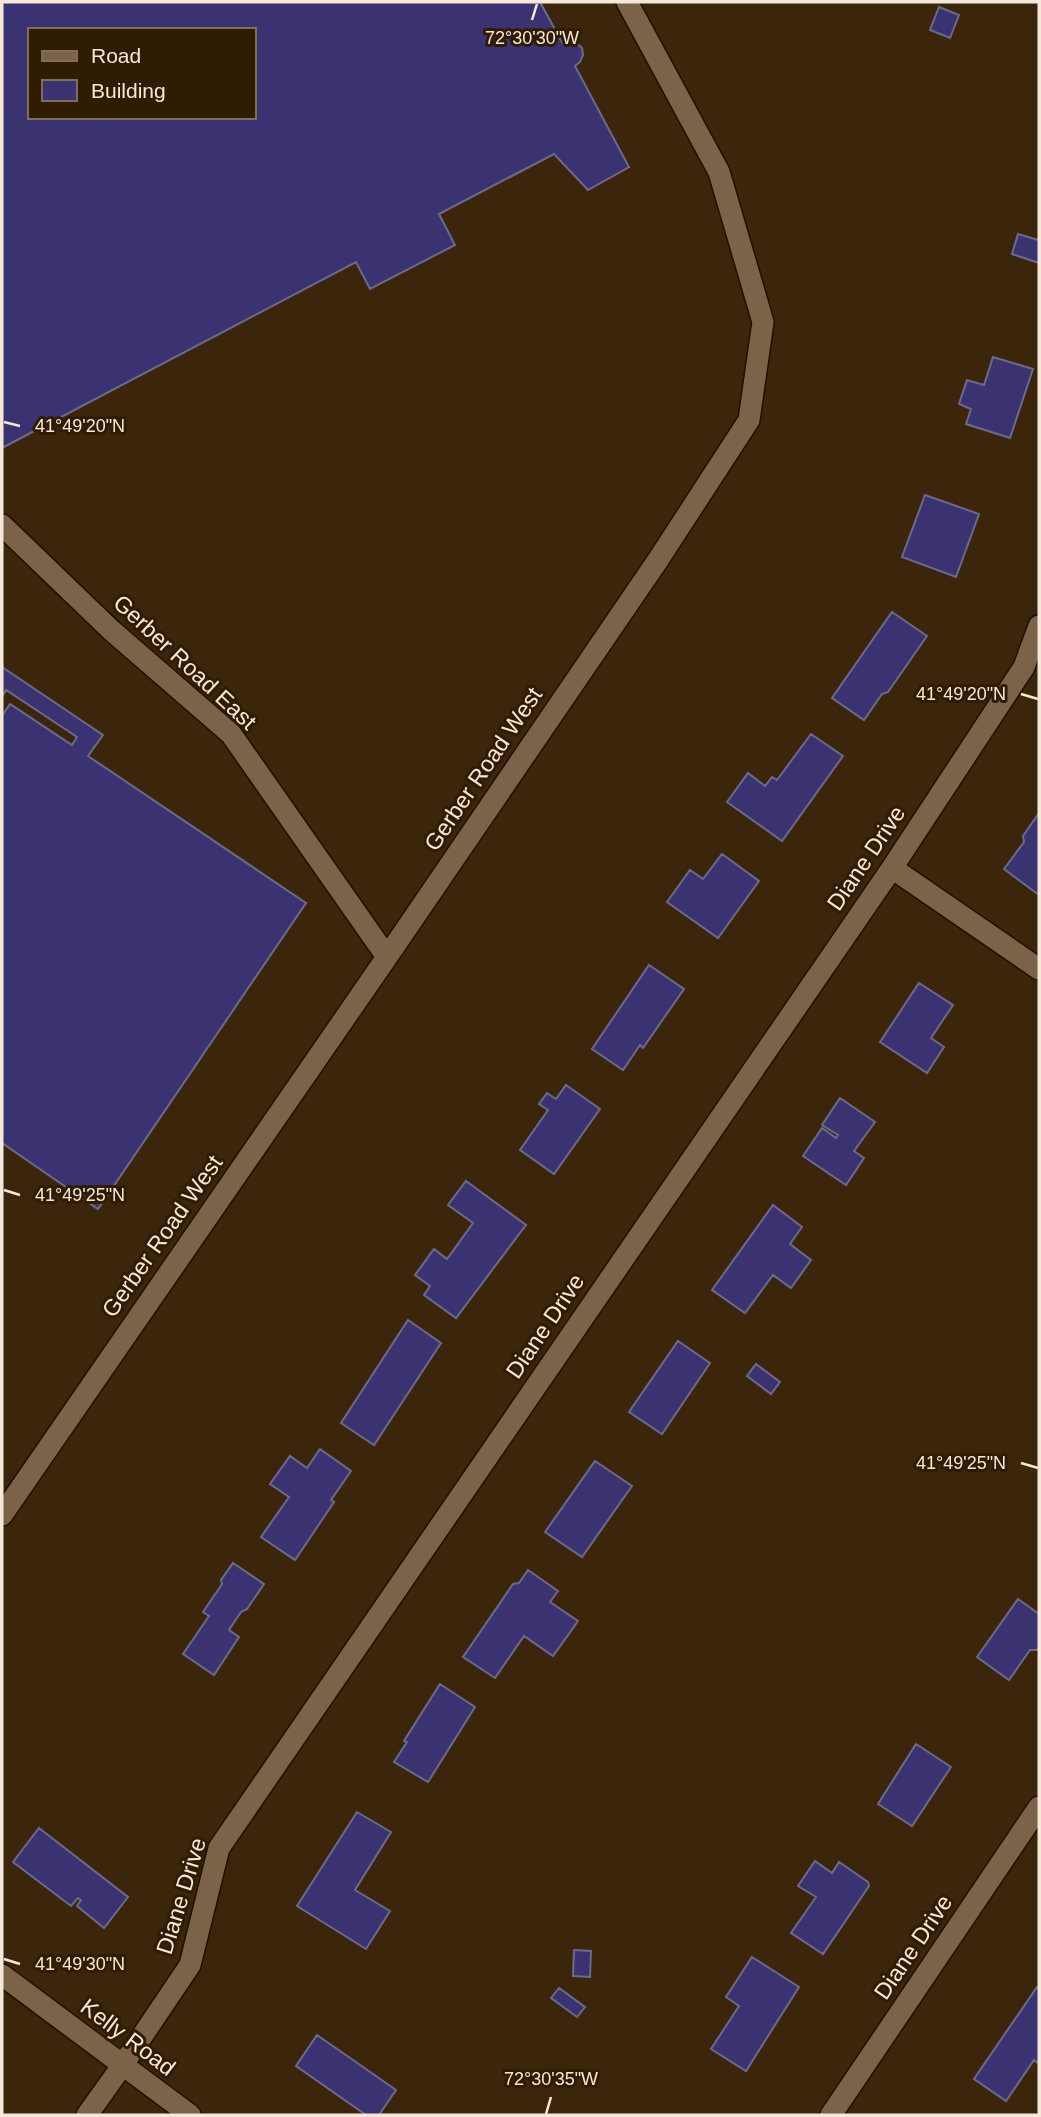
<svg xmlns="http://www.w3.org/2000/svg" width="1041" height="2117" font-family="Helvetica,sans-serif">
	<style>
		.building { fill: #3b3271; stroke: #6b6a8a; stroke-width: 2; fill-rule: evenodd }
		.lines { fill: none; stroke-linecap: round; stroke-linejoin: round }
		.minor-casing { stroke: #210e00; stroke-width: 24 }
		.minor { stroke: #7b6349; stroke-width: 21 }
		.ticks { fill: none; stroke: #f6e8d9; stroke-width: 2.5 }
		.labels { text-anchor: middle; stroke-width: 6; stroke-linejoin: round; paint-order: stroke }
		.street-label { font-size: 23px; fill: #f6e8d9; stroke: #301c03 }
		.ticks-label { font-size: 18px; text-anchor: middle; fill: #f6e8d9; stroke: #301c03; stroke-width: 6; stroke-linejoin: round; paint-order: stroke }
	</style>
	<rect width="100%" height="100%" fill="#3b260c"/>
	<path class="building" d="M 2,2 L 540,2 L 563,44 L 569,41 L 576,43 L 582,48 L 583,55 L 580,62 L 575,66 L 629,167 L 588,190 L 554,154 L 439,214 L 455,245 L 370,289 L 356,262 L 2,448 ZM 30,30 L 254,30 L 254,117 L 30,117 Z
		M 939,7 L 959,15 L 950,38 L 930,30 Z
		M 1018,234 L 1038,240 L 1039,237 L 1039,263 L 1012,254 Z
		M 993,357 L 1033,369 L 1010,438 L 966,424 L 971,409 L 959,404 L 967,380 L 984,385 Z
		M 925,495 L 979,514 L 956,577 L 902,557 Z
		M 892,612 L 927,636 L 888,692 L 882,694 L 864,720 L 832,698 Z
		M 2,667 L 103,735 L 88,756 L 306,903 L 98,1209 L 2,1143 L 2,716 L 10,704 L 72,745 L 77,737 L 6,690 L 2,697 Z
		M 811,734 L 843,756 L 782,841 L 727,802 L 748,773 L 765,786 L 772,777 L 777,780 Z
		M 1039,813 L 1039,895 L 1004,869 L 1024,842 L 1023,836 Z
		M 722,854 L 759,881 L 718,938 L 667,902 L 690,870 L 703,879 Z
		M 649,965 L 684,989 L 643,1048 L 640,1045 L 623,1070 L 592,1049 Z
		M 919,983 L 953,1005 L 931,1038 L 944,1047 L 927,1073 L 880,1042 Z
		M 566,1085 L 600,1109 L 554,1174 L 520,1150 L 548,1110 L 539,1104 L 547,1093 L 556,1099 Z
		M 840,1098 L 875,1122 L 854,1151 L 864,1158 L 846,1185 L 803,1156 L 822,1128 L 836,1138 L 838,1135 L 822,1125 Z
		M 466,1181 L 526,1225 L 456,1318 L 424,1295 L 430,1286 L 415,1275 L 434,1249 L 447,1259 L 473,1223 L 448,1205 Z
		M 773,1205 L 802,1227 L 790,1244 L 811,1260 L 791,1288 L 773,1275 L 745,1313 L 712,1290 Z
		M 408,1320 L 441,1343 L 374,1445 L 341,1423 Z
		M 678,1341 L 710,1363 L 662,1434 L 629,1412 Z
		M 756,1364 L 780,1382 L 771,1394 L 747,1376 Z
		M 320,1449 L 351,1471 L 331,1500 L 334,1502 L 295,1560 L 261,1537 L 289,1497 L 270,1484 L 290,1456 L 307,1468 Z
		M 595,1461 L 632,1486 L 582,1557 L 545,1532 Z
		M 233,1563 L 264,1584 L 247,1609 L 241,1612 L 229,1630 L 239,1637 L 214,1675 L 183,1654 L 209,1616 L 203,1612 L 222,1584 L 221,1580 Z
		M 528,1570 L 558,1591 L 550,1602 L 578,1621 L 553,1656 L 524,1636 L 495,1678 L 463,1657 L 513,1584 L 519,1583 Z
		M 1018,1599 L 1039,1614 L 1039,1646 L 1037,1650 L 1030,1650 L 1009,1680 L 977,1657 Z
		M 440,1684 L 475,1707 L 428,1782 L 394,1762 L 407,1742 L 404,1741 Z
		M 916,1744 L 951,1767 L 912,1826 L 878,1804 Z
		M 357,1812 L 391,1832 L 355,1890 L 390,1911 L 366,1949 L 297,1906 Z
		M 39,1828 L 128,1897 L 104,1928 L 77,1906 L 81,1900 L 78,1898 L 71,1906 L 13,1862 Z
		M 815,1861 L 832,1873 L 839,1862 L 868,1882 L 869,1886 L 823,1954 L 791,1933 L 816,1897 L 798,1886 Z
		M 574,1950 L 591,1951 L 590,1977 L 573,1976 Z
		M 752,1957 L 799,1987 L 746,2071 L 711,2049 L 739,2006 L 726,1997 Z
		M 1037,1987 L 1039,1989 L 1039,2064 L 1034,2060 L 1006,2101 L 974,2079 Z
		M 559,1988 L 585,2007 L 577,2017 L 551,1998 Z
		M 317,2035 L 396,2090 L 379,2115 L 366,2115 L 296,2066 Z"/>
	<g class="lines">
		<defs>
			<path id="minor" d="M 2,525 L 111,630 L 231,734 L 387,957
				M 892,868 L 1039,969
				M 2,1515 L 387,957 L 658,560 L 749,420 L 763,322 L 719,172 L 627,2
				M 2,1975 L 190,2115
				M 87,2115 L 122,2066 L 190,1965 L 219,1848 L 892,868 L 1024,667 L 1039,626
				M 831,2115 L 1039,1807"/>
		</defs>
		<use href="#minor" class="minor-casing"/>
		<use href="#minor" class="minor"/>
	</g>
	<path class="ticks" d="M 532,20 L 537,4M 4,422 L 20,426M 1021,694 L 1038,699M 4,1190 L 20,1195M 1021,1463 L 1038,1468M 4,1959 L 20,1964M 546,2114 L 551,2097"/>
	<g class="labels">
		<g class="street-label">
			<text transform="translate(185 662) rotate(43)" y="8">Gerber Road East</text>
			<text transform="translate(483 769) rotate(-56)" y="8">Gerber Road West</text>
			<text transform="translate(866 858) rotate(-56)" y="8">Diane Drive</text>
			<text transform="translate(162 1236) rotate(-55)" y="8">Gerber Road West</text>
			<text transform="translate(545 1326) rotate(-56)" y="8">Diane Drive</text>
			<text transform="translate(181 1896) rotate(-73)" y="8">Diane Drive</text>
			<text transform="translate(913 1947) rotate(-56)" y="8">Diane Drive</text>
			<text transform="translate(128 2037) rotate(37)" y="8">Kelly Road</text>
		</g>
	</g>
	<g class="ticks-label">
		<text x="532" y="44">72°30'30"W</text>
		<text x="80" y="432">41°49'20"N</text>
		<text x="961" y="700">41°49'20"N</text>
		<text x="80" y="1201">41°49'25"N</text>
		<text x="961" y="1469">41°49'25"N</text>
		<text x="80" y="1970">41°49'30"N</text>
		<text x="551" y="2085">72°30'35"W</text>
	</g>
	<rect width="1041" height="2117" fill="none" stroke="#f6e8d9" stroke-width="7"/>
	<rect x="28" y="28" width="228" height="91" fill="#301c03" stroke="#7f6e59" stroke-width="2"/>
	<rect x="42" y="51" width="35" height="10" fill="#7b6349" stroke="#7f6e59" stroke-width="2"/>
	<text x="91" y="63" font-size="21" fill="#f6e8d9">Road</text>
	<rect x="42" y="80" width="35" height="21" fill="#3b3271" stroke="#7f6e59" stroke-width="2"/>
	<text x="91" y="98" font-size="21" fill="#f6e8d9">Building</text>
</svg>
